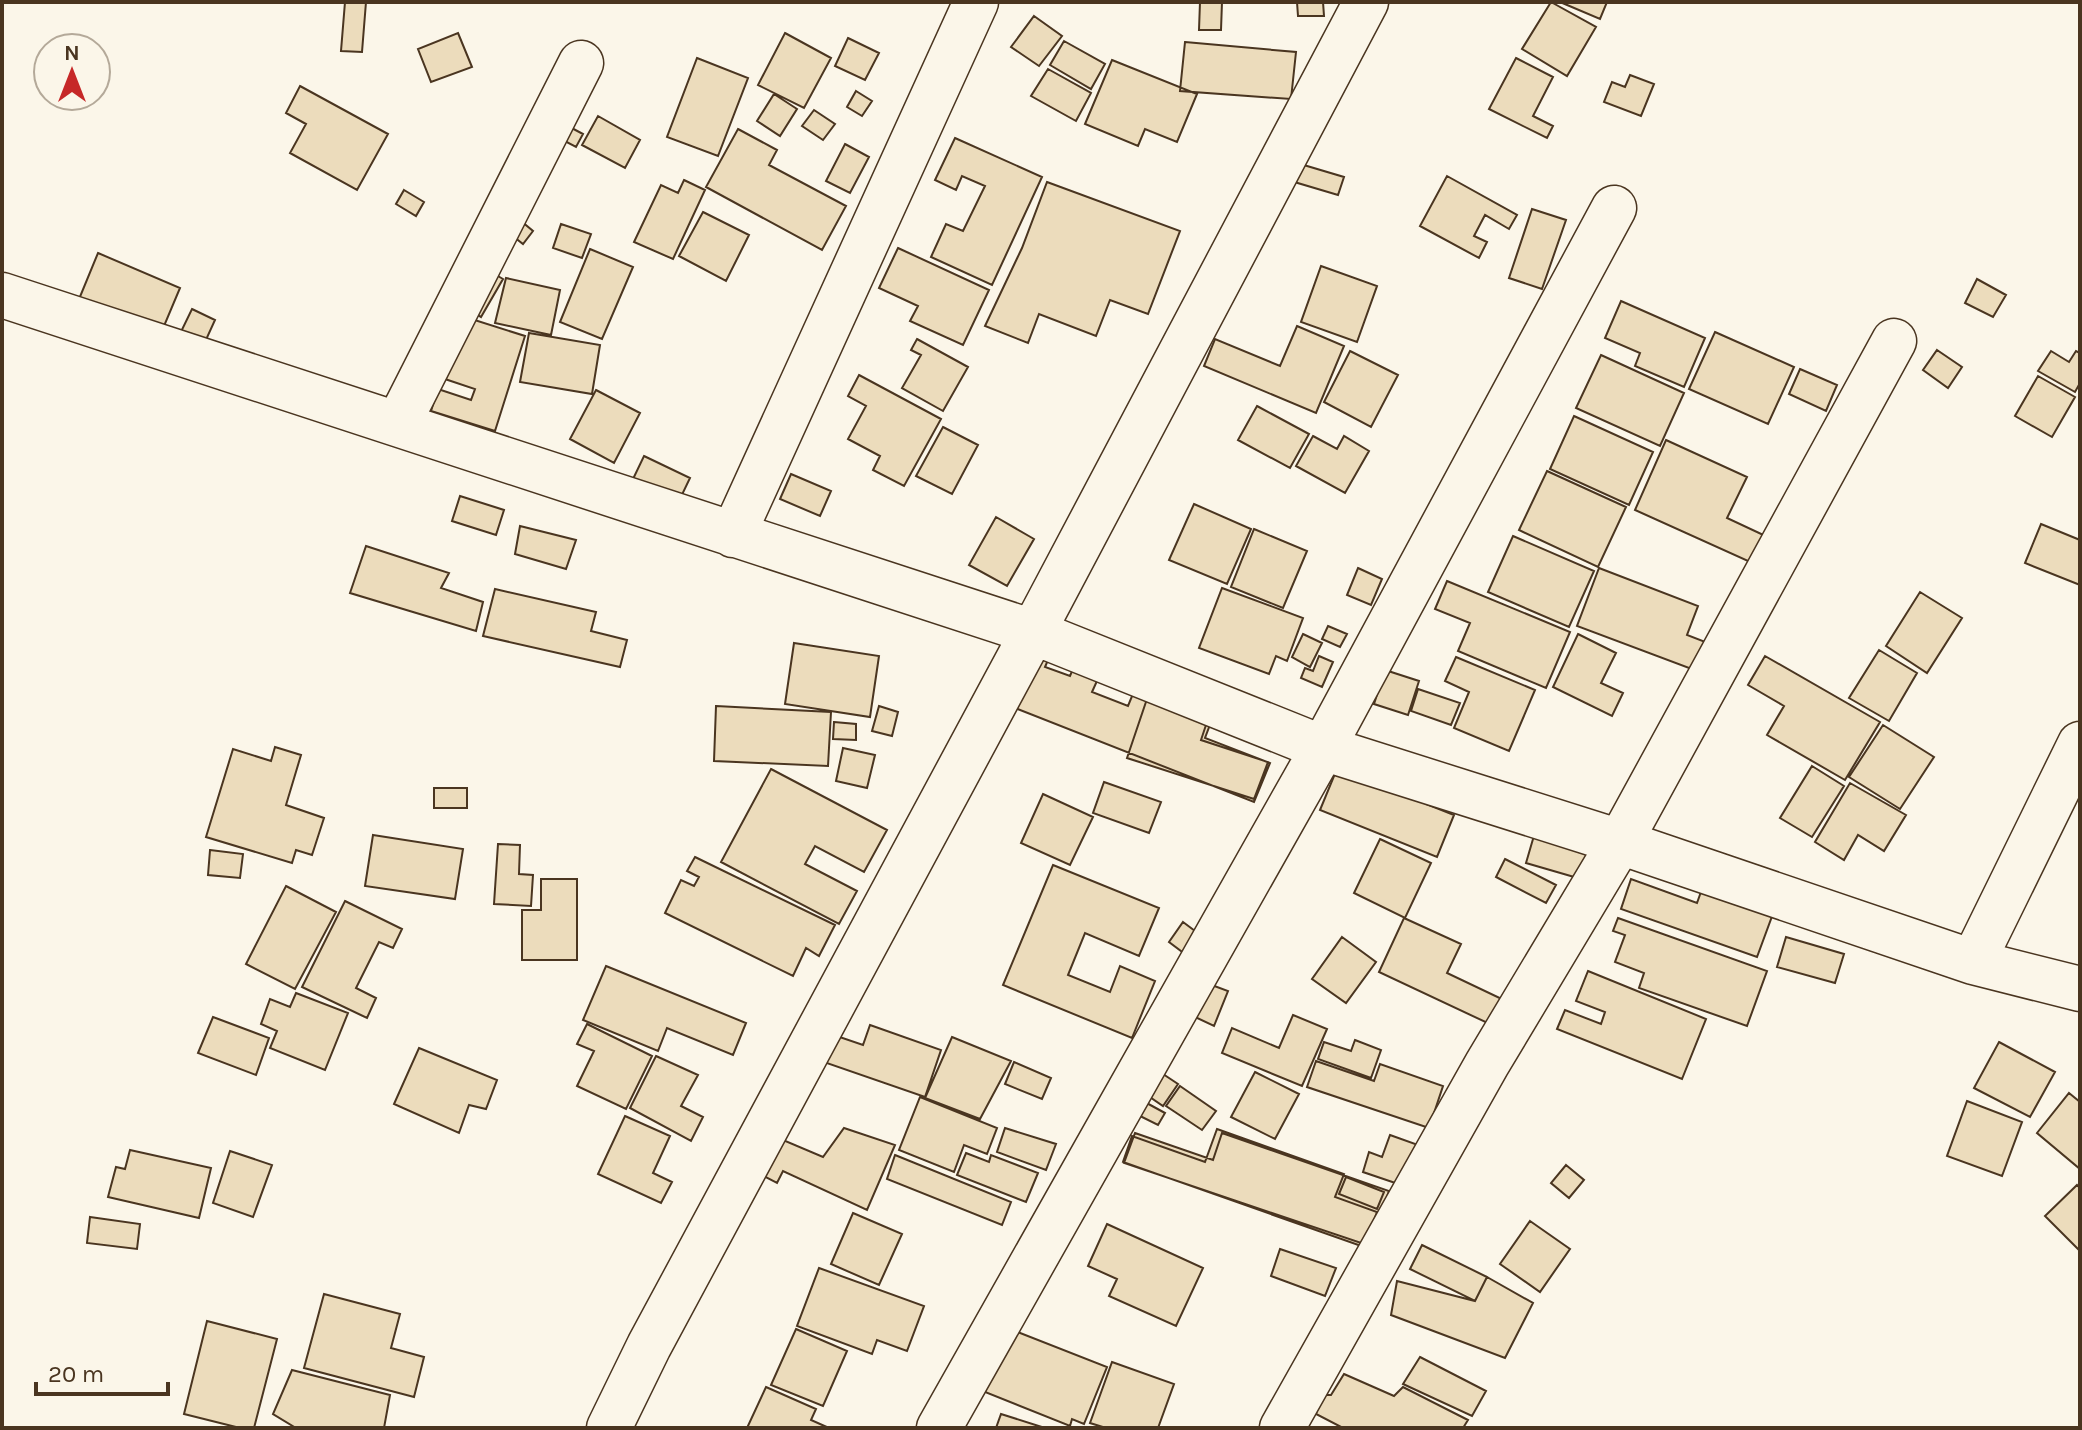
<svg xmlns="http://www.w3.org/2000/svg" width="2082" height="1430" font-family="Karla,sans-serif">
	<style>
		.building { fill: #ecdcbc; stroke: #4a3520; stroke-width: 2 }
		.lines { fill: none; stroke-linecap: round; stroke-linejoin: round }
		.minor-casing { stroke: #4a3520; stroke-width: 47 }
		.minor { stroke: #fbf6e9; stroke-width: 44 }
	</style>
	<rect width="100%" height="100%" fill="#fbf6e9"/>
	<path class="building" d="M 345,2 L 366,2 L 362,52 L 341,51 Z
		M 1200,2 L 1222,2 L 1221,30 L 1199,30 Z
		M 1297,2 L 1323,2 L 1324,16 L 1298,16 Z
		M 1551,2 L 1596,27 L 1567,76 L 1522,49 Z
		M 1560,2 L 1607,2 L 1600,19 Z
		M 1034,16 L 1062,36 L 1039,66 L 1011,47 Z
		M 458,33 L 472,67 L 431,82 L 418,49 Z
		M 785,33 L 831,58 L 804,108 L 758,85 Z
		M 848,38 L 879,53 L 865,80 L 835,66 Z
		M 1064,41 L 1105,64 L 1091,89 L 1050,65 Z
		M 1185,42 L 1296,52 L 1291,99 L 1180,91 Z
		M 697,58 L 748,78 L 718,156 L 667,137 Z
		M 1516,58 L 1553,77 L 1533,116 L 1553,126 L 1547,138 L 1489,109 Z
		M 1112,60 L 1197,94 L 1177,142 L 1145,129 L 1138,146 L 1085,124 Z
		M 1048,69 L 1091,93 L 1076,121 L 1031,96 Z
		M 1630,75 L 1654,84 L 1641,116 L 1604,102 L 1612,82 L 1625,87 Z
		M 300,86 L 388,134 L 357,190 L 290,153 L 306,124 L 286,113 Z
		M 856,91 L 872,101 L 862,116 L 847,107 Z
		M 774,94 L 797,109 L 780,136 L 757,121 Z
		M 814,110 L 835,124 L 823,140 L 802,126 Z
		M 598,116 L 640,140 L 625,168 L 582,145 Z
		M 566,125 L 583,134 L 576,147 L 559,138 Z
		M 738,129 L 777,150 L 769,165 L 846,206 L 822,250 L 706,187 Z
		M 955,138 L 1042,177 L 992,285 L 931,257 L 946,224 L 963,231 L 985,186 L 962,176 L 956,190 L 935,180 Z
		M 845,144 L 869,157 L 850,193 L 826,181 Z
		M 1297,163 L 1344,177 L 1338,195 L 1291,181 Z
		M 1447,176 L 1517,215 L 1509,229 L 1485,215 L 1474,236 L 1487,242 L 1479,258 L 1420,226 Z
		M 684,180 L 705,190 L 673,259 L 634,242 L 661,185 L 678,193 Z
		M 1047,182 L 1180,231 L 1148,314 L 1110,300 L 1096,336 L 1039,314 L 1028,343 L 985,326 L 1022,248 Z
		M 404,190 L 424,202 L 416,216 L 396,204 Z
		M 1532,209 L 1566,220 L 1542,289 L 1509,278 Z
		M 703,212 L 749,235 L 726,281 L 679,256 Z
		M 515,216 L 533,231 L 523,244 L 504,229 Z
		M 561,224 L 591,234 L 582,258 L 553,248 Z
		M 898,248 L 989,290 L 963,345 L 910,321 L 918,306 L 879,288 Z
		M 590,249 L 633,267 L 602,339 L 560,322 Z
		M 98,253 L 180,288 L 159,338 L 77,304 Z
		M 1321,266 L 1377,286 L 1357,342 L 1301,322 Z
		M 486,269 L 503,279 L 481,317 L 464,306 Z
		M 506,278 L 560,290 L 551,335 L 495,323 Z
		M 1977,279 L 2006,295 L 1993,317 L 1965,303 Z
		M 1621,301 L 1705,338 L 1684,387 L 1635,366 L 1640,353 L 1605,338 Z
		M 192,309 L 215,320 L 200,353 L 176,342 Z
		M 462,316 L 525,336 L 495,431 L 431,411 L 438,389 L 471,400 L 475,389 L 442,378 Z
		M 1297,326 L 1344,346 L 1316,413 L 1204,366 L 1215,339 L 1280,366 Z
		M 1715,332 L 1794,367 L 1768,424 L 1689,389 Z
		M 529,333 L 600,345 L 592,394 L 520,382 Z
		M 917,339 L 968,367 L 943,411 L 902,388 L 921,355 L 911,350 Z
		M 1937,350 L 1962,367 L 1948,388 L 1923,370 Z
		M 1350,351 L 1398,375 L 1371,427 L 1324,402 Z
		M 2051,351 L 2069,362 L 2076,351 L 2080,353 L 2080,383 L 2075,392 L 2038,371 Z
		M 1601,355 L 1684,393 L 1660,446 L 1576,408 Z
		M 1800,369 L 1837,385 L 1826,411 L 1789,394 Z
		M 859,375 L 941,419 L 904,486 L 873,470 L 880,456 L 848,439 L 866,406 L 848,396 Z
		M 2038,376 L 2075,397 L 2052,437 L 2015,416 Z
		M 596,390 L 640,413 L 614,463 L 570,439 Z
		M 1257,406 L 1309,434 L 1290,468 L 1238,440 Z
		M 1574,416 L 1653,452 L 1629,505 L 1550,469 Z
		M 943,427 L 978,445 L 952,494 L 916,476 Z
		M 1313,436 L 1337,449 L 1344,436 L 1369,451 L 1345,493 L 1296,466 Z
		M 1666,440 L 1747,477 L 1727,518 L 1772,539 L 1759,566 L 1635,510 Z
		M 644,456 L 690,478 L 679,501 L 633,479 Z
		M 1547,471 L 1626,507 L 1598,567 L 1519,530 Z
		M 791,474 L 831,491 L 820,516 L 780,499 Z
		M 460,496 L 504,510 L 496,535 L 452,521 Z
		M 1194,504 L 1251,529 L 1227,584 L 1169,560 Z
		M 996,517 L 1034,539 L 1007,586 L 969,565 Z
		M 2041,524 L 2080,540 L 2080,585 L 2025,563 Z
		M 520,526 L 576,540 L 566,569 L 515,554 Z
		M 1254,529 L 1307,551 L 1283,608 L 1231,587 Z
		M 1513,536 L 1594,571 L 1569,627 L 1488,592 Z
		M 366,546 L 449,573 L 441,588 L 483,602 L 476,631 L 350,593 Z
		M 1358,568 L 1382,579 L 1371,605 L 1347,595 Z
		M 1599,568 L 1698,606 L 1687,635 L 1708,643 L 1697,671 L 1577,626 Z
		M 1447,581 L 1570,632 L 1546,688 L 1458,651 L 1470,623 L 1435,609 Z
		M 1222,588 L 1303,618 L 1287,661 L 1276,656 L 1269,674 L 1199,648 Z
		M 495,589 L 596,612 L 591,631 L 627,640 L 620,667 L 483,636 Z
		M 1920,592 L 1962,618 L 1927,673 L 1886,646 Z
		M 1328,626 L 1347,634 L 1340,647 L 1322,639 Z
		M 1303,634 L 1322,643 L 1310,667 L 1292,657 Z
		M 1578,634 L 1616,653 L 1601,683 L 1623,693 L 1612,716 L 1553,687 Z
		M 794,643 L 879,656 L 870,717 L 785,704 Z
		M 1054,646 L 1045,667 L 1070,676 L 1076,662 L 1101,672 L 1092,692 L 1128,706 L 1137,684 L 1214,714 L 1205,738 L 1270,763 L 1254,802 L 1005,704 Z
		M 1879,650 L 1917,673 L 1889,721 L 1849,698 Z
		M 1319,656 L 1333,662 L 1322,687 L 1301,678 L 1305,668 L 1313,671 Z
		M 1765,656 L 1880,722 L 1845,780 L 1767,735 L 1784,706 L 1748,685 Z
		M 1456,657 L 1535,690 L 1509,751 L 1454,728 L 1469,692 L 1445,681 Z
		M 1385,670 L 1419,681 L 1408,715 L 1374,704 Z
		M 1418,689 L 1460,703 L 1451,725 L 1411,711 Z
		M 1149,693 L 1210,713 L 1201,740 L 1268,762 L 1254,799 L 1127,758 Z
		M 716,706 L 831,712 L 828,766 L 714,761 Z
		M 879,706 L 898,712 L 892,736 L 872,731 Z
		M 834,722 L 856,724 L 856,740 L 833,739 Z
		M 1883,725 L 1934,757 L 1900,809 L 1849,777 Z
		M 275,747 L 301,755 L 286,805 L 324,818 L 312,855 L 296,850 L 292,863 L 206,837 L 233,749 L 271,761 Z
		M 1346,747 L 1434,783 L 1426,804 L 1454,815 L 1437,857 L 1320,810 Z
		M 843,748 L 875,755 L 867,788 L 836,781 Z
		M 1812,766 L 1844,786 L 1812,837 L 1780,818 Z
		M 771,769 L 887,830 L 864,872 L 815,846 L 805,864 L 857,891 L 839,924 L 721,862 Z
		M 1104,782 L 1161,802 L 1149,833 L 1093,813 Z
		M 1850,783 L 1906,815 L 1884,851 L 1858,835 L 1844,860 L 1815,842 Z
		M 434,788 L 467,788 L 467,808 L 434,808 Z
		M 1043,794 L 1093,817 L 1070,865 L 1021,843 Z
		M 1540,815 L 1595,831 L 1581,879 L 1526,863 Z
		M 373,835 L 463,849 L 455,899 L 365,886 Z
		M 1380,839 L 1431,863 L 1405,918 L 1354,893 Z
		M 498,844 L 520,845 L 519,874 L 533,875 L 531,906 L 494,904 Z
		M 210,850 L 243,854 L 240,878 L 208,875 Z
		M 695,857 L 835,925 L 819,956 L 806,948 L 793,976 L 665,913 L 681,880 L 694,886 L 699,877 L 687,871 Z
		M 1505,859 L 1556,885 L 1546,903 L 1496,877 Z
		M 1053,865 L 1159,908 L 1139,956 L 1085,933 L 1068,975 L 1110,992 L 1120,966 L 1155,981 L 1132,1038 L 1003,985 Z
		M 1707,875 L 1778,900 L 1757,957 L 1621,909 L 1631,879 L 1697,903 Z
		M 541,879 L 577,879 L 577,960 L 522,960 L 522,910 L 541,910 Z
		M 286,886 L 336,912 L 295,989 L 246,964 Z
		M 345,901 L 402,929 L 393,948 L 379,942 L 356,988 L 376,998 L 367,1018 L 302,987 Z
		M 1404,918 L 1461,944 L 1447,973 L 1506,1001 L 1494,1026 L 1379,972 Z
		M 1618,918 L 1767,971 L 1747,1026 L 1639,988 L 1644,973 L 1615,962 L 1625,935 L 1613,931 Z
		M 1183,922 L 1203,937 L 1189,957 L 1169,942 Z
		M 1342,937 L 1376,962 L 1346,1003 L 1312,979 Z
		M 1786,937 L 1844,954 L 1835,983 L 1777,967 Z
		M 606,966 L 746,1023 L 733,1055 L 667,1028 L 658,1051 L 583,1020 Z
		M 1588,971 L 1706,1019 L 1682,1079 L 1557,1029 L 1565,1010 L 1601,1024 L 1605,1012 L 1576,1001 Z
		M 1209,984 L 1228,991 L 1214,1026 L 1195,1017 Z
		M 296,993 L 348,1013 L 325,1070 L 270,1048 L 277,1031 L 261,1024 L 270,999 L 290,1007 Z
		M 1293,1015 L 1327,1029 L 1302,1086 L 1222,1053 L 1232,1028 L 1279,1048 Z
		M 213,1017 L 269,1038 L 256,1075 L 198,1053 Z
		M 587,1024 L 652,1056 L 626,1109 L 577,1086 L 594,1051 L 577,1044 Z
		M 870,1025 L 941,1050 L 925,1097 L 815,1059 L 825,1032 L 863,1045 Z
		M 952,1037 L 1011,1061 L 980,1119 L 925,1098 Z
		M 1355,1040 L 1381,1050 L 1371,1078 L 1318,1059 L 1324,1042 L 1351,1051 Z
		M 1999,1042 L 2055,1072 L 2030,1117 L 1974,1088 Z
		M 419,1048 L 497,1080 L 486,1109 L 469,1105 L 459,1133 L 394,1104 Z
		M 656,1056 L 698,1075 L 681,1106 L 703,1117 L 691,1141 L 630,1108 Z
		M 1316,1061 L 1374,1081 L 1380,1064 L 1443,1086 L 1429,1128 L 1307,1087 Z
		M 1014,1062 L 1051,1078 L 1042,1099 L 1005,1084 Z
		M 1255,1072 L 1299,1094 L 1275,1139 L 1231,1117 Z
		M 1163,1074 L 1178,1084 L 1163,1106 L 1147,1095 Z
		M 1180,1086 L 1216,1111 L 1202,1130 L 1166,1106 Z
		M 2069,1093 L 2080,1102 L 2080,1169 L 2037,1133 Z
		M 920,1097 L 997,1128 L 987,1154 L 964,1145 L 954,1172 L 899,1150 Z
		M 1143,1101 L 1165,1113 L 1158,1125 L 1136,1114 Z
		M 1967,1101 L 2022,1122 L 2002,1176 L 1947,1156 Z
		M 625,1116 L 670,1136 L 653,1173 L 672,1182 L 661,1203 L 598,1174 Z
		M 844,1128 L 895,1145 L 867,1210 L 783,1171 L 777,1183 L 754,1171 L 769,1134 L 823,1157 Z
		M 1005,1128 L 1056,1144 L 1046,1170 L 997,1152 Z
		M 1217,1129 L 1344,1174 L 1335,1197 L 1377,1212 L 1364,1247 L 1123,1162 L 1132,1136 L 1205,1162 Z
		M 1135,1133 L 1213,1160 L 1222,1133 L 1389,1191 L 1370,1246 L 1124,1163 Z
		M 1390,1135 L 1421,1146 L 1407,1187 L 1363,1172 L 1369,1152 L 1382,1157 Z
		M 130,1150 L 211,1168 L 199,1218 L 108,1197 L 116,1167 L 125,1169 Z
		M 230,1151 L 272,1165 L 253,1217 L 213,1203 Z
		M 966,1153 L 989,1162 L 991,1155 L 1038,1173 L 1026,1202 L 957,1175 Z
		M 895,1155 L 1011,1202 L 1002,1225 L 887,1179 Z
		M 1566,1165 L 1584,1180 L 1569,1198 L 1551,1183 Z
		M 1346,1177 L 1384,1192 L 1377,1209 L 1339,1194 Z
		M 2077,1185 L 2080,1188 L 2080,1251 L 2045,1216 Z
		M 853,1213 L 902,1234 L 879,1285 L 831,1264 Z
		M 90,1217 L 140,1224 L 137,1249 L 87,1243 Z
		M 1530,1221 L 1570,1249 L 1540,1292 L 1500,1264 Z
		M 1107,1224 L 1203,1268 L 1176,1326 L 1109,1296 L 1117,1279 L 1088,1266 Z
		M 1422,1245 L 1487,1277 L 1475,1301 L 1410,1269 Z
		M 1280,1249 L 1336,1268 L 1325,1296 L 1271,1276 Z
		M 819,1268 L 924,1306 L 907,1351 L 877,1340 L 872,1354 L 797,1326 Z
		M 1487,1277 L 1533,1303 L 1505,1358 L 1391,1315 L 1397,1281 L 1475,1301 Z
		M 324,1294 L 400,1314 L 391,1348 L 424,1357 L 414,1397 L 304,1368 Z
		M 207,1321 L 277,1339 L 254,1428 L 240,1428 L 184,1414 Z
		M 796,1329 L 847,1351 L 823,1406 L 771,1385 Z
		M 1010,1329 L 1107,1367 L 1084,1424 L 1072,1419 L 1070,1426 L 985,1392 Z
		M 1420,1357 L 1486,1391 L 1472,1416 L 1403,1384 Z
		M 1112,1362 L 1174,1384 L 1158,1428 L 1106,1428 L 1090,1423 Z
		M 292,1370 L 390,1395 L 384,1428 L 296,1428 L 273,1414 Z
		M 1344,1374 L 1394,1396 L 1403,1387 L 1468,1420 L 1463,1428 L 1343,1428 L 1316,1414 L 1321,1395 L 1331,1395 Z
		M 766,1387 L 816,1409 L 811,1420 L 829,1428 L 747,1428 Z
		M 1001,1414 L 1045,1428 L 996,1428 Z"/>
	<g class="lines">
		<defs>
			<path id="minor" d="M 2,295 L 1033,632 L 1323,748 L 1620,842 L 1973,962 L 2080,989
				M 398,424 L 581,63
				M 733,535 L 976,2
				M 1973,962 L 2080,744
				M 609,1428 L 649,1346 L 1033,632 L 1366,2
				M 939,1428 L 1323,748 L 1614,208
				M 1282,1428 L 1487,1064 L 1620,842 L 1894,341"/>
		</defs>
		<use href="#minor" class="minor-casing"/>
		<use href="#minor" class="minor"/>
	</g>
	<rect width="2082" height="1430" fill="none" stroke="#4a3520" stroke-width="8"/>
	<g transform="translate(72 72)"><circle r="38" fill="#fbf6e9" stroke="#b4a999" stroke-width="2"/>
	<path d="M0-6L14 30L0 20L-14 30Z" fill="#c62828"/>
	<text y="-12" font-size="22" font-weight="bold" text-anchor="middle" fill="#4a3520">N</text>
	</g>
	<path d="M36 1382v12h132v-12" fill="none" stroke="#4a3520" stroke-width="4"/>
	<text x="48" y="1382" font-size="24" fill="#4a3520" stroke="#fbf6e9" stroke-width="6" paint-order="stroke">20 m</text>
</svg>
